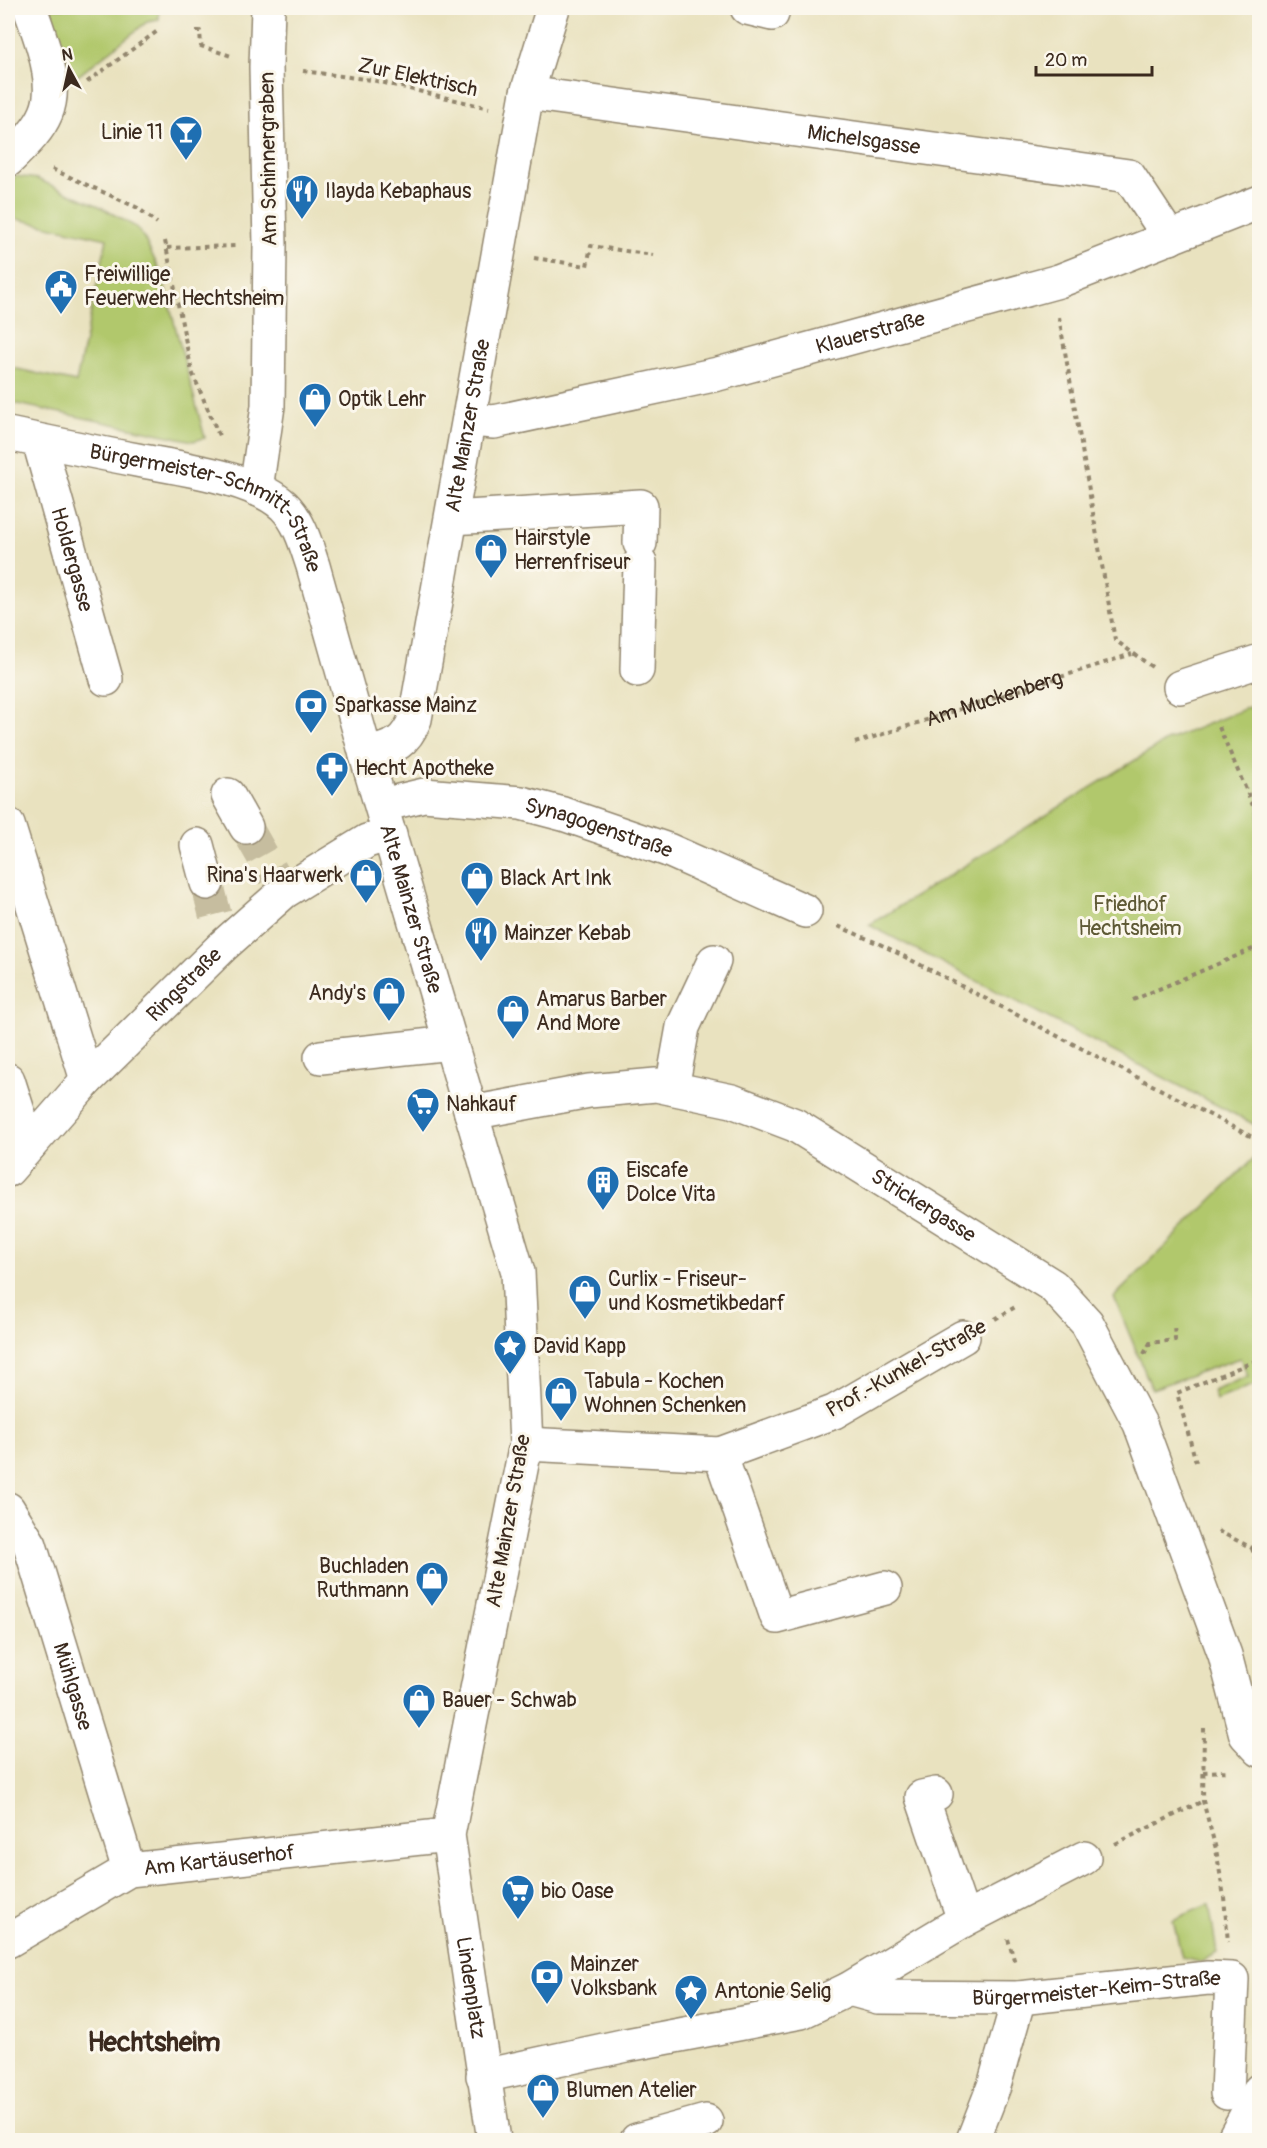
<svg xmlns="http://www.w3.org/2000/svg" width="1267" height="2148" font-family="Pangolin,sans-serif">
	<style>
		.green { fill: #b1c86c; stroke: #767945; stroke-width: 1.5 }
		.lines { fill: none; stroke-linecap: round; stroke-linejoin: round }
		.minor-tunnel { stroke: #c6bd9f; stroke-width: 33; stroke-dasharray: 33 16; stroke-linecap: butt }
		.minor-casing { stroke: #92866e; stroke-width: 36 }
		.path { stroke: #92866e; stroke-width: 4; stroke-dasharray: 4.5 4.5; stroke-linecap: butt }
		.minor { stroke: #fff; stroke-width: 33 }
		.labels { text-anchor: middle; stroke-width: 6; stroke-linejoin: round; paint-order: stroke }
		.street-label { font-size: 21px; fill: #3b2a1e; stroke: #fbf7ec }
		.poi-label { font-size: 21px; fill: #3b2a1e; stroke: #fbf7ec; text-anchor: start }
		.park-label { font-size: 21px; fill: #5e5935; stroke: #fbf7ec }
		.district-label { font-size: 27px; font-weight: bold; fill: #3b2a1e; stroke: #fbf7ec }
	</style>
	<rect width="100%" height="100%" fill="#fbf7ec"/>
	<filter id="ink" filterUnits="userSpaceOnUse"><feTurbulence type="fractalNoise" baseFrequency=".0167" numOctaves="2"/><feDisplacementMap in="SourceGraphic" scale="12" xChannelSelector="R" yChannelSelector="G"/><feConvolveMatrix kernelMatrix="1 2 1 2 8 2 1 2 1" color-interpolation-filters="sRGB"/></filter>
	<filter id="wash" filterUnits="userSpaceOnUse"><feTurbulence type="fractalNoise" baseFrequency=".008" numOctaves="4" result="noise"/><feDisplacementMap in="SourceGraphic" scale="24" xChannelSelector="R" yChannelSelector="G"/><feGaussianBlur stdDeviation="1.35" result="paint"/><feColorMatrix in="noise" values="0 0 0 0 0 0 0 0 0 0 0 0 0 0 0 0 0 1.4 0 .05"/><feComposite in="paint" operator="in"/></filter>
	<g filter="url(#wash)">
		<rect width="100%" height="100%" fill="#e9e2bf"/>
		<path class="green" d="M 42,8 L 159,8 L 159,20 L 147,22 L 70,82 Z
			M 16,176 L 37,179 L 99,206 L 136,227 L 144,238 L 161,273 L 205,438 L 193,441 L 8,402 L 8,367 L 76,382 L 107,239 L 8,217 L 8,185 Z
			M 1259,703 L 1259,1127 L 869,925 L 1166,741 Z
			M 1259,1153 L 1259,1383 L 1216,1400 L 1213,1391 L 1248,1376 L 1240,1358 L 1152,1389 L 1114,1297 Z
			M 1209,1904 L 1217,1953 L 1199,1962 L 1182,1958 L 1173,1920 Z"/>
	</g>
	<g filter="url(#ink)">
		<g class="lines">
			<path class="minor-tunnel" d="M 246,827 L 274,876
				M 207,883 L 217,922"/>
			<defs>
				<g id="minor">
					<path d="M 747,8 L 772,14 L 773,8"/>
					<path id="s2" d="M 527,93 L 1129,176 L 1170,238"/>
					<path d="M 8,160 C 22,146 38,132 46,113 C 59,83 40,37 30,8"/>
					<path id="s3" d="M 470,420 L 494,422 L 718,374 L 1059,281 L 1260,202"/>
					<path id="s4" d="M 8,434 C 51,443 94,452 137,460 C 178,468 253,477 284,506 C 300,522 306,545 313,566 L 366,755 L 518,1272 L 526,1444 L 448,1835 L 494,2140"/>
					<path id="s5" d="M 39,441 L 106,679"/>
					<path d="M 256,489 L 268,406 L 270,245 L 266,67 L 268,8"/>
					<path d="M 452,518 L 641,506 L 640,543"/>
					<path d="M 637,670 L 640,563"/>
					<path d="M 1180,687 L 1260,661"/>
					<path id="s6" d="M 366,755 C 392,747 404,746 415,719 L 527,93 L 553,8"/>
					<path d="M 228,795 L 246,827"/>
					<path id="s7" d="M 382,805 L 424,795 L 521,803 L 563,814 L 668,850 L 805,911"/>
					<path d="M 8,825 L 87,1080"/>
					<path d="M 197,845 L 207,883"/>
					<path d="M 321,1057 L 451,1043"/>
					<path d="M 8,1080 L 29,1146"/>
					<path d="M 672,1088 L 683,1027 L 714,961"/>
					<path id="s8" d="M 471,1113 L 589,1091 L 656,1085 L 732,1101 L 795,1125 L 1053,1286 L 1087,1323 L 1140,1424 L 1225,1655 L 1246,1735 L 1260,1750"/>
					<path id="s9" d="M 8,1170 L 87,1080 L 224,945 L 284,892 L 367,841 L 390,834"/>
					<path d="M 526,1444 L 720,1454 L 777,1617 L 885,1588"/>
					<path d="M 720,1454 L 834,1412 L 963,1337"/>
					<path id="s10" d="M 8,1509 L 30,1545 L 129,1870"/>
					<path d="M 936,1794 L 922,1797 L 964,1920"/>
					<path id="s11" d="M 8,1941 L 129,1870 L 448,1835"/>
					<path id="s12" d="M 849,1989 L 878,1997 L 1019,1998 L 1208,1978 L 1232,1979 L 1227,2093"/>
					<path d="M 483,2076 L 627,2045 L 801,2012 L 849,1989 L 964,1920 L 1084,1858"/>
					<path d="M 637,2140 L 706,2121"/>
					<path d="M 973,2140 L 994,2086 L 1019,1998"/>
					<path d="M 1233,2140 L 1260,2090"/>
				</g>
			</defs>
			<use href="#minor" class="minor-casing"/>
			<g class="path">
				<path d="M 196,31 L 200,31 L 201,46 L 231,56"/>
				<path d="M 303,71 L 372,80 L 489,108"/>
				<path d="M 87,82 L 159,30"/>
				<path d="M 52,169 L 138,208 L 157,223"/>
				<path d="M 165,241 L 192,372 L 220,438"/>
				<path d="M 167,248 L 235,246"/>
				<path d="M 534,258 L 587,266 L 591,246 L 653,255"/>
				<path d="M 1059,317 L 1115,640 L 1152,667"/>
				<path d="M 1219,727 L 1260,822"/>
				<path id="s1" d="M 855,743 L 1132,654"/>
				<path d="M 838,926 L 884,946 L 1260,1141"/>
				<path d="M 1133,1000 L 1260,946"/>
				<path d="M 995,1319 L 1017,1306"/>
				<path d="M 1144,1354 L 1150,1343 L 1175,1340 L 1174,1325"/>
				<path d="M 1196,1462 L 1177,1393 L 1260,1359"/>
				<path d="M 1218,1531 L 1252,1548 L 1260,1546"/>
				<path d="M 1252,1548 L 1260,1578"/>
				<path d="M 1204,1728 L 1203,1801 L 1216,1849 L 1224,1897 L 1228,1942"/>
				<path d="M 1203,1772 L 1229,1771"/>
				<path d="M 1115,1844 L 1203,1801"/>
				<path d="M 1008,1939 L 1015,1963"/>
			</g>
			<use href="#minor" class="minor"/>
		</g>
	</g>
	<defs>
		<symbol id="bar-pin" viewBox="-11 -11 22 30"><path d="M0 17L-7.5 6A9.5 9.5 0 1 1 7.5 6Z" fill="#1f6fb2" stroke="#fbf7ec"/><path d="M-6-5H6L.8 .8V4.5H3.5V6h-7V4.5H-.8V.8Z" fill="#fff"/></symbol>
		<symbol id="restaurant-pin" viewBox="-11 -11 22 30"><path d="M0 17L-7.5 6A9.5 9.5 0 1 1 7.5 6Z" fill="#1f6fb2" stroke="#fbf7ec"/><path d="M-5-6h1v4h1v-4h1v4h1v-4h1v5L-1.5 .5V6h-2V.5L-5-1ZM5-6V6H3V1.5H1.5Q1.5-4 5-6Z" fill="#fff"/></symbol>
		<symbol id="civic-pin" viewBox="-11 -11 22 30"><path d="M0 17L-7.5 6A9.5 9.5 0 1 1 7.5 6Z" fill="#1f6fb2" stroke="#fbf7ec"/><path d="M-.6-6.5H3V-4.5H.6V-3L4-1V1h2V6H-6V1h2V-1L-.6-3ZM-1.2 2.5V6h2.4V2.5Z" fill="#fff"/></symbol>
		<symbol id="shop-pin" viewBox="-11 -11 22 30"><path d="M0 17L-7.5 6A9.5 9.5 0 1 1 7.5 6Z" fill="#1f6fb2" stroke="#fbf7ec"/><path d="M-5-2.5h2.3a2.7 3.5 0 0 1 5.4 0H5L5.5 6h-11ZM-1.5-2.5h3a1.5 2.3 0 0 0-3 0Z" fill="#fff"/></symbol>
		<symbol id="bank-pin" viewBox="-11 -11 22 30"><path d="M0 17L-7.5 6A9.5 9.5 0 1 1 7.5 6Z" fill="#1f6fb2" stroke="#fbf7ec"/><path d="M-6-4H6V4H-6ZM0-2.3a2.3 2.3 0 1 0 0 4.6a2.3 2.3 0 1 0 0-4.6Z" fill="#fff"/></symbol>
		<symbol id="pharmacy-pin" viewBox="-11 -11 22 30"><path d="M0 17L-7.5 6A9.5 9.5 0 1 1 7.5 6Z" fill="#1f6fb2" stroke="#fbf7ec"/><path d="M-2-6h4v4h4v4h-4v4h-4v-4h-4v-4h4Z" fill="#fff"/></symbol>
		<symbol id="supermarket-pin" viewBox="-11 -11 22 30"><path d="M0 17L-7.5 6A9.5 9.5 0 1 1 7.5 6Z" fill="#1f6fb2" stroke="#fbf7ec"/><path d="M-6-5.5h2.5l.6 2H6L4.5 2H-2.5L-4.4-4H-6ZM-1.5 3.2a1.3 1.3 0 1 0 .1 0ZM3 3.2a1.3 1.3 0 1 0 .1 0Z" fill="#fff"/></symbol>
		<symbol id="building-pin" viewBox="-11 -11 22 30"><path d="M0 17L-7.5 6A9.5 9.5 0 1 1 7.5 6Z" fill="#1f6fb2" stroke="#fbf7ec"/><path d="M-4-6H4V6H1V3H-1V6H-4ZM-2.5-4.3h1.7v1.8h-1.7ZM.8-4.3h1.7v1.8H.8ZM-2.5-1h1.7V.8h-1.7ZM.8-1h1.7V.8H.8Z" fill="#fff"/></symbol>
		<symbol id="sight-pin" viewBox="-11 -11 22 30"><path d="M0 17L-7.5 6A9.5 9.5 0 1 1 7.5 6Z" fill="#1f6fb2" stroke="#fbf7ec"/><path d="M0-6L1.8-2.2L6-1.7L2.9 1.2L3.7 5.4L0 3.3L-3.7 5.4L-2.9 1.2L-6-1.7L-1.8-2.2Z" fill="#fff"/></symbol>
	</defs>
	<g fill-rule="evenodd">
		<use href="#bar-pin" x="167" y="113" width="38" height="52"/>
		<use href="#restaurant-pin" x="283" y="172" width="38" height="52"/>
		<use href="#civic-pin" x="42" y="267" width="38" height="52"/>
		<use href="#shop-pin" x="296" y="380" width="38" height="52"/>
		<use href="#shop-pin" x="472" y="531" width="38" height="52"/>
		<use href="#bank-pin" x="292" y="686" width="38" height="52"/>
		<use href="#pharmacy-pin" x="313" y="749" width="38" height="52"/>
		<use href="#shop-pin" x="347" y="856" width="38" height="52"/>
		<use href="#shop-pin" x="458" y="859" width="38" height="52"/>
		<use href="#restaurant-pin" x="462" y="914" width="38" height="52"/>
		<use href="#shop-pin" x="370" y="974" width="38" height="52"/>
		<use href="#shop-pin" x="494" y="992" width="38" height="52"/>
		<use href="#supermarket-pin" x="404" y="1085" width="38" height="52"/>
		<use href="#building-pin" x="584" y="1163" width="38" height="52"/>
		<use href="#shop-pin" x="566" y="1272" width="38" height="52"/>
		<use href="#sight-pin" x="491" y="1327" width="38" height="52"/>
		<use href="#shop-pin" x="542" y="1374" width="38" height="52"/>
		<use href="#shop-pin" x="413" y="1559" width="38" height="52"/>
		<use href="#shop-pin" x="400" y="1681" width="38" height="52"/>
		<use href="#supermarket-pin" x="499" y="1872" width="38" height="52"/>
		<use href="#bank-pin" x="528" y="1957" width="38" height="52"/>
		<use href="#sight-pin" x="672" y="1972" width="38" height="52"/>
		<use href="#shop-pin" x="524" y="2071" width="38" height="52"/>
	</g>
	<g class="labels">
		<g class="street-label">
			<text transform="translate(418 77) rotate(12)" y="7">Zur Elektrisch</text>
			<text dy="7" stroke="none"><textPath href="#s2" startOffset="340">Michelsgasse</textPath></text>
			<text transform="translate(268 159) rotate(-91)" y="7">Am Schinnergraben</text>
			<text dy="7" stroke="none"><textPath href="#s3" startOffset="411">Klauerstraße</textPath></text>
			<text dy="7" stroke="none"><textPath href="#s6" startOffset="362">Alte Mainzer Straße</textPath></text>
			<text dy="7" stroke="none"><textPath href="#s4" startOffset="222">Bürgermeister-Schmitt-Straße</textPath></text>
			<text dy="7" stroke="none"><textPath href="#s5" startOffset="123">Holdergasse</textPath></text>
			<text dy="7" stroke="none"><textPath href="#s1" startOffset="146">Am Muckenberg</textPath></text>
			<text dy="7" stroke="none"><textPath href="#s7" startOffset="222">Synagogenstraße</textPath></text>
			<text dy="7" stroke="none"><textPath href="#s4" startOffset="711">Alte Mainzer Straße</textPath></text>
			<text dy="7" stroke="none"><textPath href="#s9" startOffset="256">Ringstraße</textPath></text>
			<text dy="7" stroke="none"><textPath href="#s8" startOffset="484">Strickergasse</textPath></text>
			<text transform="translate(906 1368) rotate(-29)" y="7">Prof.-Kunkel-Straße</text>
			<text transform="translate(508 1521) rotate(-80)" y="7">Alte Mainzer Straße</text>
			<text dy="7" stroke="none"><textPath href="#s10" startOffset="190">Mühlgasse</textPath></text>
			<text dy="7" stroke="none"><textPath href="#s11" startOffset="231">Am Kartäuserhof</textPath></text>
			<text dy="7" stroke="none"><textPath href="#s4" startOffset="1815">Lindenplatz</textPath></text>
			<text dy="7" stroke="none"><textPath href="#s12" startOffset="249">Bürgermeister-Keim-Straße</textPath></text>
		</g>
		<g class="poi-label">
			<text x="163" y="139" text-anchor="end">Linie 11</text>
			<text x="325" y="198">Ilayda Kebaphaus</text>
			<text x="84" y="281">Freiwillige<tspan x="84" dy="24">Feuerwehr Hechtsheim</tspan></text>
			<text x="338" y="406">Optik Lehr</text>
			<text x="514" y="545">Hairstyle<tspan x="514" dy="24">Herrenfriseur</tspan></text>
			<text x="334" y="712">Sparkasse Mainz</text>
			<text x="355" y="775">Hecht Apotheke</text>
			<text x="343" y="882" text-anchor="end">Rina's Haarwerk</text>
			<text x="500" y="885">Black Art Ink</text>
			<text x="504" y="940">Mainzer Kebab</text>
			<text x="366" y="1000" text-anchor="end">Andy's</text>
			<text x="536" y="1006">Amarus Barber<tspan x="536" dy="24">And More</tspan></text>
			<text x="446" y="1111">Nahkauf</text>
			<text x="626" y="1177">Eiscafe<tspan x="626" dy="24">Dolce Vita</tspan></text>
			<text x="608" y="1286">Curlix - Friseur-<tspan x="608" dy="24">und Kosmetikbedarf</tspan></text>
			<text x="533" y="1353">David Kapp</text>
			<text x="584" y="1388">Tabula - Kochen<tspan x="584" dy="24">Wohnen Schenken</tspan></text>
			<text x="409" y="1573" text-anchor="end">Buchladen<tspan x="409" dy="24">Ruthmann</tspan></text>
			<text x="442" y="1707">Bauer - Schwab</text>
			<text x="541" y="1898">bio Oase</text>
			<text x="570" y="1971">Mainzer<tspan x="570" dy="24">Volksbank</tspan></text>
			<text x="714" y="1998">Antonie Selig</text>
			<text x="566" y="2097">Blumen Atelier</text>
		</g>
		<g class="park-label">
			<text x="1130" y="911">Friedhof<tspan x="1130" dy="24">Hechtsheim</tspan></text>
		</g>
		<g class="district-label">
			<text x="154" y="2051">Hechtsheim</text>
		</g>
	</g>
	<rect width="1267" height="2148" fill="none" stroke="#fbf7ec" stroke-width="30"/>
	<g transform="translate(69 69) rotate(352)" stroke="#fbf7ec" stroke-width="4.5" paint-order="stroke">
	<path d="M0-4.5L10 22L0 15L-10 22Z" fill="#3b2a1e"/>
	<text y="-9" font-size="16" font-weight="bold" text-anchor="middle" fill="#3b2a1e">N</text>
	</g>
	<path d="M1036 66v9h116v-9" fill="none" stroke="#3b2a1e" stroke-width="3"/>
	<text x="1045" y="66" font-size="18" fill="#3b2a1e" stroke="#fbf7ec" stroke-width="4.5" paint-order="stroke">20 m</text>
</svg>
